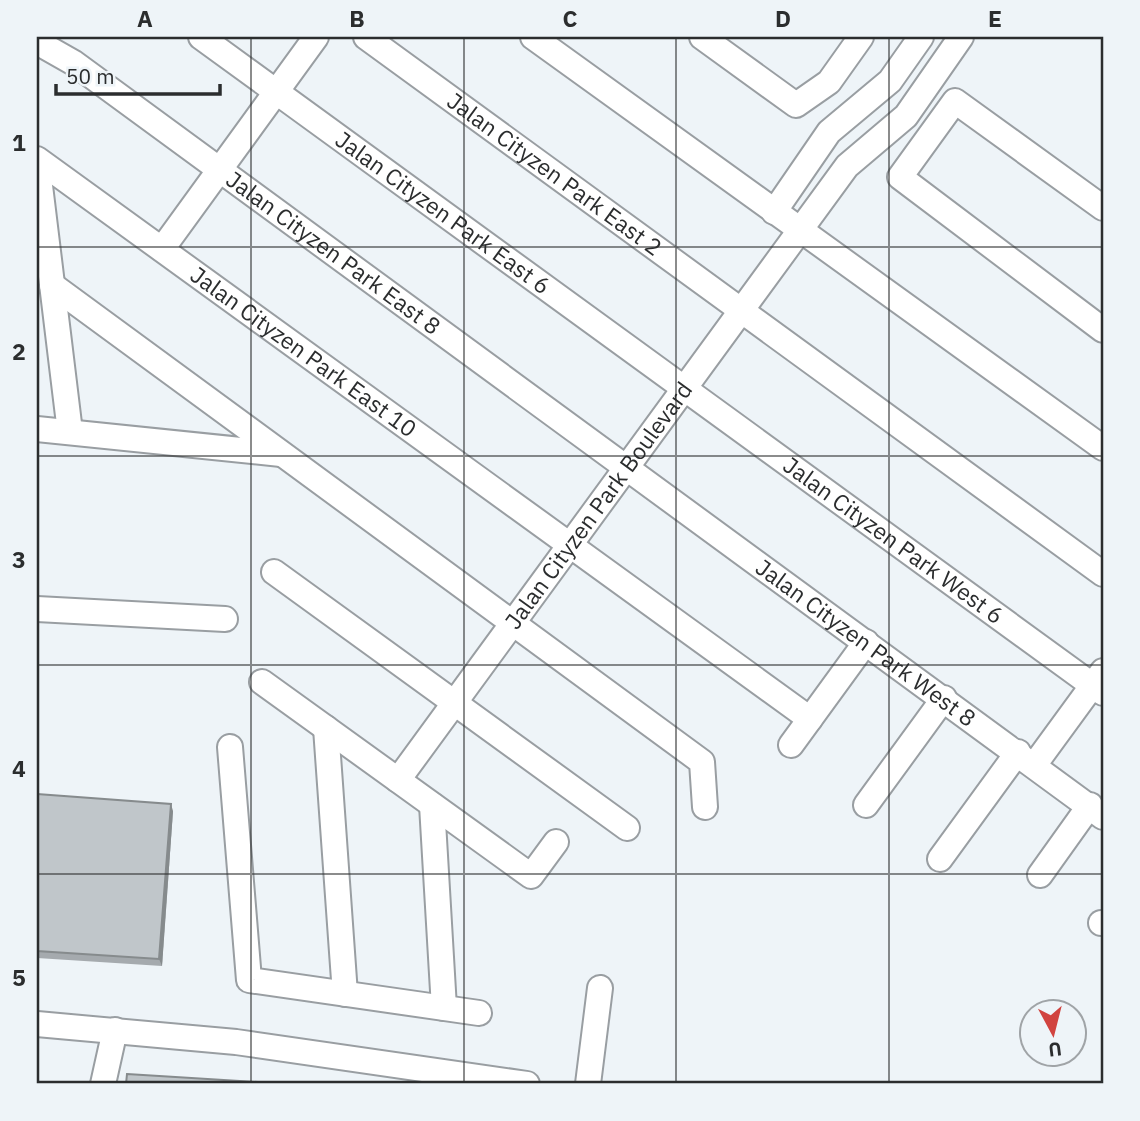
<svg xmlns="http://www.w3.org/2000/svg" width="1140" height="1121" font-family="'IBM Plex Sans',sans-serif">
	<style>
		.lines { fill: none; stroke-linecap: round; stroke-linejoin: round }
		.minor-casing { stroke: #999ea2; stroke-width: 28 }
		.minor { stroke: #fff; stroke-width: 24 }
		.wall { fill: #a5aaae }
		.shaded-wall { fill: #868b8d }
		.building { fill: #c0c6ca; stroke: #868b8d; stroke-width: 2 }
		.grid { fill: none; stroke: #2b2d2e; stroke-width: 2; stroke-opacity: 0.55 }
		.labels { text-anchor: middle; stroke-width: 5; stroke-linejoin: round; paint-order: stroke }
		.street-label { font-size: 23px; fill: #2b2d2e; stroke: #eef4f8 }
		.neatline { fill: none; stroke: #2b2d2e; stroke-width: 2.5 }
		.grid-label { font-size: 23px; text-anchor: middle; font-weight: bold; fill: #2b2d2e }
	</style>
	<rect width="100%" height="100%" fill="#eef4f8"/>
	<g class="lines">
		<defs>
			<g id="minor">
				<path id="s1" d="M 201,37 L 1103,693"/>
				<path id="s2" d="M 366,37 L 1103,574"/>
				<path d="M 533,37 L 1103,448"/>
				<path d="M 702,37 L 796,105 L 829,82 L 861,37"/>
				<path id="s3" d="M 37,42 L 74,63 L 1103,817"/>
				<path id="s4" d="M 37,159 L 810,719"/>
				<path d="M 37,161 L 70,432"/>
				<path d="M 1103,208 L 955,101 L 900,177 L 1103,330"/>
				<path d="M 774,212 L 829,132 L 890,81 L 921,37"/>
				<path d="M 162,249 L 316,37"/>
				<path d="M 52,285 L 702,762 L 705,807"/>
				<path d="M 37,429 L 281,454"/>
				<path d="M 274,572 L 627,828"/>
				<path d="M 37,609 L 225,619"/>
				<path d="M 262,682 L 531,876 L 556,842"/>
				<path d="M 326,728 L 345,994"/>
				<path d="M 791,745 L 866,642"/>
				<path d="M 230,747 L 249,980 L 479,1013"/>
				<path d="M 1035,764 L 1103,671"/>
				<path id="s5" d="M 398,780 L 847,166 L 906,116 L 961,37"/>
				<path d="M 432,805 L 444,1008"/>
				<path d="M 866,805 L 944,698"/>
				<path d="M 940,859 L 1018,752"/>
				<path d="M 1040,875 L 1090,805"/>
				<path d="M 1101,923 L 1103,923"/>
				<path d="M 37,1024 L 236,1042 L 527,1084"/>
				<path d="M 103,1084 L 115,1030"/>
				<path d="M 588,1084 L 600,988"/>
			</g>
		</defs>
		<use href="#minor" class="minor-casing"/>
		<use href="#minor" class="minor"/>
	</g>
	<path class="wall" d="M 37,794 L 173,811 L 162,966 L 37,958 Z"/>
	<path class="shaded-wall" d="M 171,804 L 173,811 L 162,966 L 159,959 Z"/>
	<path class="building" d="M 37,794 L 171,804 L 159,959 L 37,951 Z
		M 127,1074 L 290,1084 L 126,1084 Z"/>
	<path class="grid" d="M 251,37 L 251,1084M 464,37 L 464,1084M 676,37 L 676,1084M 889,37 L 889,1084M 37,247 L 1103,247M 37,456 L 1103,456M 37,665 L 1103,665M 37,874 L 1103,874"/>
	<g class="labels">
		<g class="street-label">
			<text dy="8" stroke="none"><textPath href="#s2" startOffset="233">Jalan Cityzen Park East 2</textPath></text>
			<text dy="8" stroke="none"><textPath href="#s1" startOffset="299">Jalan Cityzen Park East 6</textPath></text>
			<text dy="8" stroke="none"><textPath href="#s3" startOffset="364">Jalan Cityzen Park East 8</textPath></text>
			<text dy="8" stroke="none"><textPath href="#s4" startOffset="329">Jalan Cityzen Park East 10</textPath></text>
			<text dy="8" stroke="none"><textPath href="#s5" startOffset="340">Jalan Cityzen Park Boulevard</textPath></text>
			<text dy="8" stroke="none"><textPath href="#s1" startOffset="856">Jalan Cityzen Park West 6</textPath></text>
			<text dy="8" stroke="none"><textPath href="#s3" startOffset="1024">Jalan Cityzen Park West 8</textPath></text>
		</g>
	</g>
	<rect width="1140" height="1121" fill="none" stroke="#eef4f8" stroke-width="77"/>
	<g transform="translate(1053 1033) rotate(173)"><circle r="33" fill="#eef4f8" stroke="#a0a4a7" stroke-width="2"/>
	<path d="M0-5L12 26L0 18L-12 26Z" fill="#d1433f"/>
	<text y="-10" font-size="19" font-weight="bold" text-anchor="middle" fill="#2b2d2e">U</text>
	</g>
	<path d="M56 84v10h164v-10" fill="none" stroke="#2b2d2e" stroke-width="3.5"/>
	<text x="66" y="84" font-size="21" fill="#2b2d2e" stroke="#eef4f8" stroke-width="5" paint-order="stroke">50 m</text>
	<rect x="38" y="38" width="1064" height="1044" class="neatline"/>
	<g class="grid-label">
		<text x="145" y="27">A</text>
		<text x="357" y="27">B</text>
		<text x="570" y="27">C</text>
		<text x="783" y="27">D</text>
		<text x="995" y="27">E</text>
		<text x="19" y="151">1</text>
		<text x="19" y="360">2</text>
		<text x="19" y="568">3</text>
		<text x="19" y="777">4</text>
		<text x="19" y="986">5</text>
	</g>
</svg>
